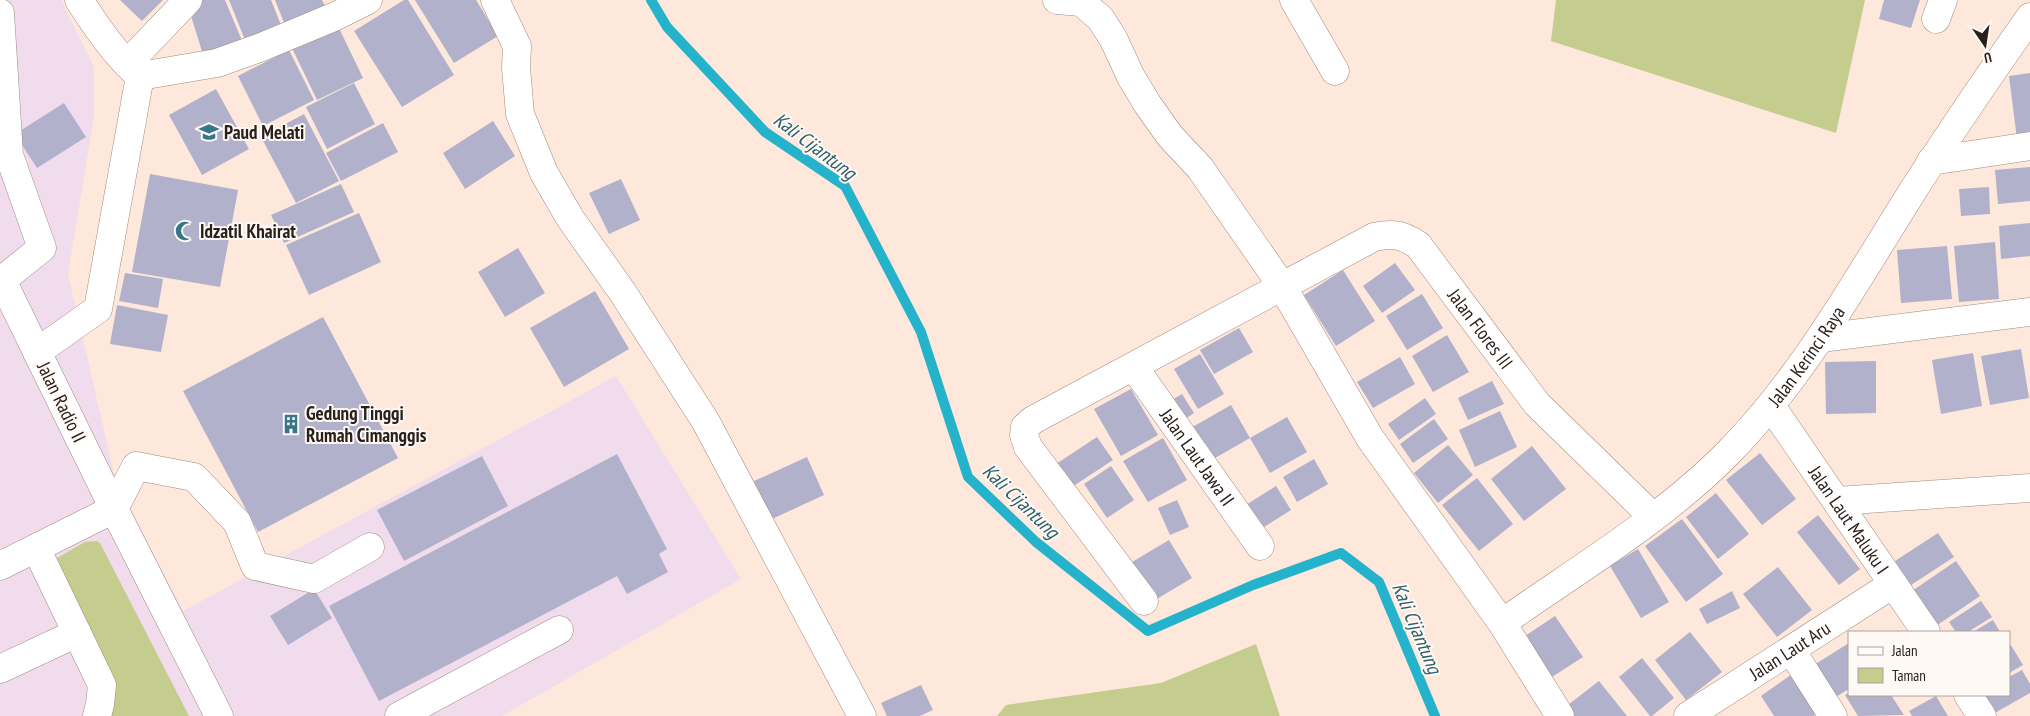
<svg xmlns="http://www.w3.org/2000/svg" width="2030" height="716" font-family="'PT Sans Narrow',sans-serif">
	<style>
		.commercial { fill: #f0dcec }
		.green { fill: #c4cc8e }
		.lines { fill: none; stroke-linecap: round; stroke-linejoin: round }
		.stream { stroke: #24b3ca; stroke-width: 10 }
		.building { fill: #b1b1cb }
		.minor-casing { stroke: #a38a7c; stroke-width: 29 }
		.minor { stroke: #fff; stroke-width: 28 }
		.labels { text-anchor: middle; stroke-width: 4; stroke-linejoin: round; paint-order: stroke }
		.poi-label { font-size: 19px; font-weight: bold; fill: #2a201b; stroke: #fff9f6; text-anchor: start }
		.street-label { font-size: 19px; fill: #2a201b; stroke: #fff9f6 }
		.water-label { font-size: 20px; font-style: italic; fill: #2b606a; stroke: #fff9f6 }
	</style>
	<rect width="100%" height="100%" fill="#fee8dc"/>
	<path class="commercial" d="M 0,0 L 61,0 L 94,67 L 94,116 L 68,274 L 115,478 L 183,611 L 616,376 L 741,579 L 502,716 L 0,716 Z"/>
	<path class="green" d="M 1556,0 L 1865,0 L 1836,133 L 1551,41 Z
		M 97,541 L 100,543 L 189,716 L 102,716 L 50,562 L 85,542 Z
		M 1256,644 L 1280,716 L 997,716 L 1006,705 L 1161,683 Z"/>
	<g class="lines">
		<path class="stream" d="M 651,0 L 667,27 L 765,132 L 845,186 L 921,332 L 968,477 L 1036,542 L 1148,631 L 1253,585 L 1341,553 L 1379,582 L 1435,716"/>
	</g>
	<path class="building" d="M 120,0 L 163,0 L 142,21 Z
		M 199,0 L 225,0 L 243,43 L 204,58 L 188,6 Z
		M 229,0 L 271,0 L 281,25 L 245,40 Z
		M 275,0 L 322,0 L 326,8 L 285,25 Z
		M 404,0 L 408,0 L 454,75 L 402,107 L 354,31 Z
		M 415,0 L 476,0 L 498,36 L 454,63 Z
		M 1884,0 L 1920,0 L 1911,28 L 1879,19 Z
		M 338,26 L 363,78 L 317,100 L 292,48 Z
		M 289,50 L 314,100 L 263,126 L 238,76 Z
		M 2030,73 L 2030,138 L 2017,139 L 2009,76 Z
		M 354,83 L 375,124 L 327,149 L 306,107 Z
		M 216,89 L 249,149 L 202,175 L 169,115 Z
		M 64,103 L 86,137 L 37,168 L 15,134 Z
		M 304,114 L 339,181 L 296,203 L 261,137 Z
		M 493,121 L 515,156 L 465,189 L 443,153 Z
		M 383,123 L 398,152 L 341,181 L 326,153 Z
		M 2030,167 L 2030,201 L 1998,204 L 1995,170 Z
		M 150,174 L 238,190 L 220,287 L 132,272 Z
		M 621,179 L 640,220 L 609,234 L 589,193 Z
		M 341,184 L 354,212 L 284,243 L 271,215 Z
		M 1989,187 L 1990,214 L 1961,216 L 1959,189 Z
		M 359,213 L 381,262 L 309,295 L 286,245 Z
		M 2030,223 L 2030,256 L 2001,259 L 1999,226 Z
		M 1995,242 L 1999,299 L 1959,302 L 1954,246 Z
		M 1947,246 L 1952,299 L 1901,303 L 1897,250 Z
		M 518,248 L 545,293 L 505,317 L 478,272 Z
		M 1395,263 L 1415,290 L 1382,313 L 1363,286 Z
		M 1343,270 L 1375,321 L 1336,346 L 1304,295 Z
		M 125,273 L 163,279 L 158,308 L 119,301 Z
		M 595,291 L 629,349 L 564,387 L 530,328 Z
		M 1422,294 L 1443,328 L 1407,350 L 1386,316 Z
		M 117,305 L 168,315 L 161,352 L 110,344 Z
		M 323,317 L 398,458 L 258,532 L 183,391 Z
		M 1239,328 L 1253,352 L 1214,374 L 1200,350 Z
		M 1447,335 L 1469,372 L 1433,392 L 1412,356 Z
		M 2021,349 L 2029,398 L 1990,405 L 1981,356 Z
		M 1973,353 L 1982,406 L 1941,414 L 1932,360 Z
		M 1200,354 L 1224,394 L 1198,409 L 1174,369 Z
		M 1400,357 L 1415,384 L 1373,408 L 1357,382 Z
		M 1876,361 L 1876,413 L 1826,414 L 1825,362 Z
		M 1492,381 L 1504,404 L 1468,420 L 1458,398 Z
		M 1131,389 L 1158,435 L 1121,456 L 1094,409 Z
		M 1182,394 L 1194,413 L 1178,424 L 1165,404 Z
		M 1425,398 L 1436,414 L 1399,440 L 1388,424 Z
		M 1231,405 L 1250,438 L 1208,462 L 1189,429 Z
		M 1500,411 L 1517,447 L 1475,467 L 1459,430 Z
		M 1287,417 L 1307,452 L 1270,473 L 1250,438 Z
		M 1434,419 L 1448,439 L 1413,463 L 1400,444 Z
		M 1097,437 L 1113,460 L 1072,487 L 1056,464 Z
		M 1163,438 L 1187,480 L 1148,502 L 1123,461 Z
		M 1448,445 L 1473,475 L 1438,503 L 1414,473 Z
		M 1532,446 L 1566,489 L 1524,521 L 1491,479 Z
		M 1760,453 L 1796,499 L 1762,525 L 1726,480 Z
		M 617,454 L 667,549 L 659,554 L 668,572 L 627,594 L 617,576 L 379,701 L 329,606 Z
		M 482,456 L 508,506 L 404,561 L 377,510 Z
		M 807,457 L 824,495 L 772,519 L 754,481 Z
		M 1314,459 L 1328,484 L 1297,502 L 1283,477 Z
		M 1111,466 L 1134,500 L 1107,518 L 1084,484 Z
		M 1477,478 L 1513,524 L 1479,551 L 1442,505 Z
		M 1276,486 L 1291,510 L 1253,534 L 1238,510 Z
		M 1716,493 L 1749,534 L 1718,559 L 1686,517 Z
		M 1177,500 L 1189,527 L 1170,535 L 1158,508 Z
		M 1818,515 L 1860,569 L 1839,585 L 1797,532 Z
		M 1682,519 L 1723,574 L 1686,602 L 1645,546 Z
		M 1938,533 L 1954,557 L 1911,585 L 1895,561 Z
		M 1169,540 L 1192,578 L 1150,603 L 1127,565 Z
		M 1638,549 L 1669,602 L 1641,618 L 1610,566 Z
		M 1956,561 L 1980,596 L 1936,626 L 1912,591 Z
		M 1778,567 L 1812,610 L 1777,637 L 1743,594 Z
		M 314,589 L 332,618 L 288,645 L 270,616 Z
		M 1732,591 L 1740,608 L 1707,624 L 1699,609 Z
		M 1981,601 L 1992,617 L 1968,632 L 1956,632 L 1949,622 Z
		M 1555,616 L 1583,657 L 1552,677 L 1525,636 Z
		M 1993,620 L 2000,632 L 1973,632 Z
		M 1690,632 L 1722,672 L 1686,700 L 1655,660 Z
		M 2009,642 L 2023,665 L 2009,673 Z
		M 1849,643 L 1849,689 L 1834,698 L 1814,665 Z
		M 1642,658 L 1674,698 L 1652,716 L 1650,716 L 1619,677 Z
		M 2022,670 L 2030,684 L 2030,693 L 1993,714 L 1982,695 L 2009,695 L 2009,677 Z
		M 1795,672 L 1821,711 L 1813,716 L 1774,716 L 1761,696 Z
		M 1599,681 L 1627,716 L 1570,716 L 1564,708 Z
		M 921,685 L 933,710 L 920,716 L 887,716 L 881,703 Z
		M 1849,693 L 1849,695 L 1891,695 L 1904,715 L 1858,716 L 1845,695 Z
		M 1936,696 L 1948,716 L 1912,716 L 1909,711 Z"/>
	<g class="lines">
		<defs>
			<g id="minor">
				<path d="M 79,0 C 97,27 115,55 140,76 L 217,63 L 259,48 L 336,16 L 368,0"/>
				<path d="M 495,0 L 517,46 L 516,68 L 520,114 L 544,173 L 570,218 L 623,293 L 706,422 L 862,716"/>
				<path d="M 1057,0 L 1081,2 L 1100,18 L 1113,38 L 1131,77 L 1148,105 L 1170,136 L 1200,168 L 1282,286 L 1370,438 L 1502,623 L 1560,716"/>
				<path d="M 1294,0 L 1335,71"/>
				<path d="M 0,13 L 9,155 L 42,248 L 2,280 L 37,352"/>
				<path d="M 1936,19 L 1943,0"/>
				<path d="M 127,64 L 188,0"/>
				<path d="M 1931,161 L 2030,146"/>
				<path d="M 1821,338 L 2030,312"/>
				<path id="s1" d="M 1134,367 L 1260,546"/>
				<path id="s2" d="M 1771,406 L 1926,632"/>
				<path d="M 1837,501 L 2030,488"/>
				<path d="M 36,548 L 102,685 L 100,704 L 97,716"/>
				<path d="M 0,566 L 114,509 L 37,352 L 98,309 L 140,76"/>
				<path id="s3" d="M 1144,601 L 1028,447 L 1024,435 L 1025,427 L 1033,420 L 1374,237 C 1393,233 1401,234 1418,245 L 1537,404 L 1653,517"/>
				<path id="s4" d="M 1502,623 C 1577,570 1663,519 1728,453 C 1801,379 1852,288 1907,200 C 1946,138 1988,77 2030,17"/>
				<path d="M 1791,650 L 1833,716"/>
				<path d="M 0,669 L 77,633"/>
				<path d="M 1968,695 L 1982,716"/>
				<path d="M 219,716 L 114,509 L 136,466 L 194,477 L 237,522 L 255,566 L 314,579 L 370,547"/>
				<path d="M 399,716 L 559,630"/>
				<path id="s5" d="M 1688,716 L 1893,584"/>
			</g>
		</defs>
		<use href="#minor" class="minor-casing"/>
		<use href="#minor" class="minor"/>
	</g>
	<defs>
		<symbol id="school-bare" viewBox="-9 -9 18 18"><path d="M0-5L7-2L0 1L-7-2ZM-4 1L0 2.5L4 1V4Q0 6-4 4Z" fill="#357689" stroke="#fff9f6" stroke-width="2.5" paint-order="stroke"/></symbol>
		<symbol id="mosque-bare" viewBox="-9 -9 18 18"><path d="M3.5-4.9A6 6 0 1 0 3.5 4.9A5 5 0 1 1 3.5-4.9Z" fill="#357689" stroke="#fff9f6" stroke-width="2.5" paint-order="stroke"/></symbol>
		<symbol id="building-bare" viewBox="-9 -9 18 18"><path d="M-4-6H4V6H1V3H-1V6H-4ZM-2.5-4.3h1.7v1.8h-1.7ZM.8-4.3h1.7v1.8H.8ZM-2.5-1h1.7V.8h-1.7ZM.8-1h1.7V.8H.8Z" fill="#357689" stroke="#fff9f6" stroke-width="2.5" paint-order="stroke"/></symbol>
	</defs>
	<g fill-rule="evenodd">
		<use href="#school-bare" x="195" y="118" width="28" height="28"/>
		<use href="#mosque-bare" x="171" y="217" width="28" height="28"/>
		<use href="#building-bare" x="277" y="410" width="28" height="28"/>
	</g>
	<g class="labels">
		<g class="poi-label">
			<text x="224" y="139">Paud Melati</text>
			<text x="200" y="238">Idzatil Khairat</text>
			<text x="306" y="420">Gedung Tinggi<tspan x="306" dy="22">Rumah Cimanggis</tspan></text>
		</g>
		<g class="street-label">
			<text dy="7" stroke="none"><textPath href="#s3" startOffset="762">Jalan Flores III</textPath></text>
			<text dy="7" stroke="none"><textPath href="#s4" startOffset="408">Jalan Kerinci Raya</textPath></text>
			<text transform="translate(62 402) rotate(64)" y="7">Jalan Radio II</text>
			<text dy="7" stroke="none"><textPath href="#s1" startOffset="110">Jalan Laut Jawa II</textPath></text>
			<text dy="7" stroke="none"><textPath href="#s2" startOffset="138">Jalan Laut Maluku I</textPath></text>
			<text dy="7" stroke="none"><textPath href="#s5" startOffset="121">Jalan Laut Aru</textPath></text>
		</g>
		<g class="water-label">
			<text transform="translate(815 146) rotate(37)" y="7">Kali Cijantung</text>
			<text transform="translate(1021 501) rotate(44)" y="7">Kali Cijantung</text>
			<text transform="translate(1417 628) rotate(67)" y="7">Kali Cijantung</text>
		</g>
	</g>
	<rect x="1848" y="631" width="162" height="65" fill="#fff9f6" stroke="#aaa29e"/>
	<rect x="1858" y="647" width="25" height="8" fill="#ffffff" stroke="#aaa29e"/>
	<text x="1892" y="656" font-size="15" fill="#2a201b">Jalan</text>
	<rect x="1858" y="668" width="25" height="15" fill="#c4cc8e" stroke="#aaa29e"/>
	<text x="1892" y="681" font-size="15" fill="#2a201b">Taman</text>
	<g transform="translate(1985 45) rotate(167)" stroke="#fff9f6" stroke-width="4" paint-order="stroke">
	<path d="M0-4L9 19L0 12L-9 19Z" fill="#2a201b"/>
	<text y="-8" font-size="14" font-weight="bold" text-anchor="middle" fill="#2a201b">U</text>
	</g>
</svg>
